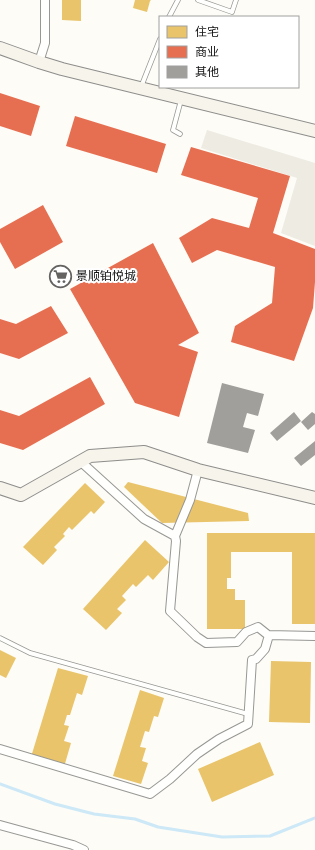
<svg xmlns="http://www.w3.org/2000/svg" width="315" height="850" font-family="Merriweather,'Noto Sans SC',serif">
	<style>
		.plaza { fill: #edebe2 }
		.homes { fill: #e9c46a }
		.shops { fill: #e76f51 }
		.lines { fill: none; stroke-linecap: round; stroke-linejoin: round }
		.stream { stroke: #cde8f7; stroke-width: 3 }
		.building { fill: #a19f9c }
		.lane-casing { stroke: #979795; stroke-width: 5.5 }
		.street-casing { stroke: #979795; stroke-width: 10 }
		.secondary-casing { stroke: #8e8d8b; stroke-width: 14 }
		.lane { stroke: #fffffe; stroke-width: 4 }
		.street { stroke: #fffffe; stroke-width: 8 }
		.secondary { stroke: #f6f4eb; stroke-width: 12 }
		.labels { text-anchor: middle; stroke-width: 4; stroke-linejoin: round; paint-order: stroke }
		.poi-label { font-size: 12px; fill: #111; stroke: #fff; text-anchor: start }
	</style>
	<rect width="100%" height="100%" fill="#fdfcf7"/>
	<path class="plaza" d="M 207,130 L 315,163 L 315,246 L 281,233 L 297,178 L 201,148 Z"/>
	<path class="homes" d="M 62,0 L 81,0 L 81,21 L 62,20 Z
		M 135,0 L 151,0 L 150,1 L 147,12 L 133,8 Z
		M 128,482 L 248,513 L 249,521 L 162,523 L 124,487 Z
		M 85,483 L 105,502 L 94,514 L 91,511 L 72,530 L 69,527 L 63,534 L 65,536 L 54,547 L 57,550 L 43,565 L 23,547 Z
		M 207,533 L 315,533 L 315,624 L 292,624 L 292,552 L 231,552 L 231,578 L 227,578 L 227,589 L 235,589 L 235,600 L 245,600 L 245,629 L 207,629 Z
		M 145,540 L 169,562 L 153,580 L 148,575 L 136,587 L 133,584 L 122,596 L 126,600 L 117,609 L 122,613 L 106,630 L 83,609 Z
		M 0,650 L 16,658 L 6,678 L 0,675 Z
		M 271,661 L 311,662 L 310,723 L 269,722 Z
		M 58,668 L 88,676 L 82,695 L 77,693 L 70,715 L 67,715 L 64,725 L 69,726 L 64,741 L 71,743 L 64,767 L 31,757 Z
		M 140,690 L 164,698 L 158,717 L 154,716 L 149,732 L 145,731 L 140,747 L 146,748 L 142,761 L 148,763 L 141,784 L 113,776 Z
		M 260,742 L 274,775 L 212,802 L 198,769 Z"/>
	<path class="shops" d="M 0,93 L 40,106 L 31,136 L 0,126 Z
		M 75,116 L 166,144 L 157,173 L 66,146 Z
		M 191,147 L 290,176 L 273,233 L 315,249 L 315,282 L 313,308 L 294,361 L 231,342 L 235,326 L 272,303 L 275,267 L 217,250 L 192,263 L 179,238 L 212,218 L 249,228 L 258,198 L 181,175 Z
		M 43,205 L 63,242 L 15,269 L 0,242 L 0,229 Z
		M 153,243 L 199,333 L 178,345 L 198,352 L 179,417 L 135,403 L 70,289 Z
		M 51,306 L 68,333 L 19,359 L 0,353 L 0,319 L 16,324 Z
		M 90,377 L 105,404 L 23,450 L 0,443 L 0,410 L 19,416 Z"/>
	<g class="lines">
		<path class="stream" d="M 0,784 L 55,804 L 94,814 L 135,819 L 158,827 L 222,837 L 270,836 L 315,818"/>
	</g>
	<path class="building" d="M 222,383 L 264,394 L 258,416 L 247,413 L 243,427 L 255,430 L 248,453 L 207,443 Z
		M 294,412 L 301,421 L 277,441 L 270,433 Z
		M 312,412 L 315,414 L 315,424 L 308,430 L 301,422 Z
		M 315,441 L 315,455 L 301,466 L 294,458 Z"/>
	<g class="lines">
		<defs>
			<path id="lane" d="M 198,0 L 232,12 L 236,0
				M 169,17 L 178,0
				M 141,87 L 160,39
				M 180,134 L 173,130 L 181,100
				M 0,638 L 30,653 L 248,714"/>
			<path id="street" d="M 39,62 L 45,43 L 45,0
				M 80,461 L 144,519 L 175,536
				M 198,470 L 190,500 L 175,536 L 176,541 L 170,611 L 197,637 L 206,643 L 237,642 L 246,632 L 258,627 L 268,635 L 315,636
				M 0,749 L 150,794 L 170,779 L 197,754 L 219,739 L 248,724 L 252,660 L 256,659 L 265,649 L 269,635
				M 0,825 L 73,845 L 84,850"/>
			<path id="secondary" d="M 0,48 L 39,62 L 62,69 L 315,131
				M 0,488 L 21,495 L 90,456 L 144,452 L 198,470 L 315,498"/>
		</defs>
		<use href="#lane" class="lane-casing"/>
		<use href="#street" class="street-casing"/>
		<use href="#secondary" class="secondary-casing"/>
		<use href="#lane" class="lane"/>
		<use href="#street" class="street"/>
		<use href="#secondary" class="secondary"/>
	</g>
	<defs>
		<symbol id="supermarket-ring" viewBox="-11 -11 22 22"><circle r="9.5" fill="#fff" stroke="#646362" stroke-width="1.5"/><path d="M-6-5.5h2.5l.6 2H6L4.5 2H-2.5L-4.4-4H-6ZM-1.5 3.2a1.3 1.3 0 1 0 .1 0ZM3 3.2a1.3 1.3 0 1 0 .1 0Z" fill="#646362"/></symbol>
	</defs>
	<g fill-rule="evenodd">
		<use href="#supermarket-ring" x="48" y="264" width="25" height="25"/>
	</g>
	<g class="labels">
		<g class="poi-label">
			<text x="76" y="280">景顺铂悦城</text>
		</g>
	</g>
	<rect x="159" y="16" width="140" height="72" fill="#ffffff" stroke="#a0a0a0"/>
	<rect x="167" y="26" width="20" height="12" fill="#e9c46a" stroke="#a0a0a0"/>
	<text x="195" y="36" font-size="12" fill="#111111">住宅</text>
	<rect x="167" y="46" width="20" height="12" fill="#e76f51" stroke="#a0a0a0"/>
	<text x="195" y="56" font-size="12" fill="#111111">商业</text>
	<rect x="167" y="66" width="20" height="12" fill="#a19f9c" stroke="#a0a0a0"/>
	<text x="195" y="76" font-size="12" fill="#111111">其他</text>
</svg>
